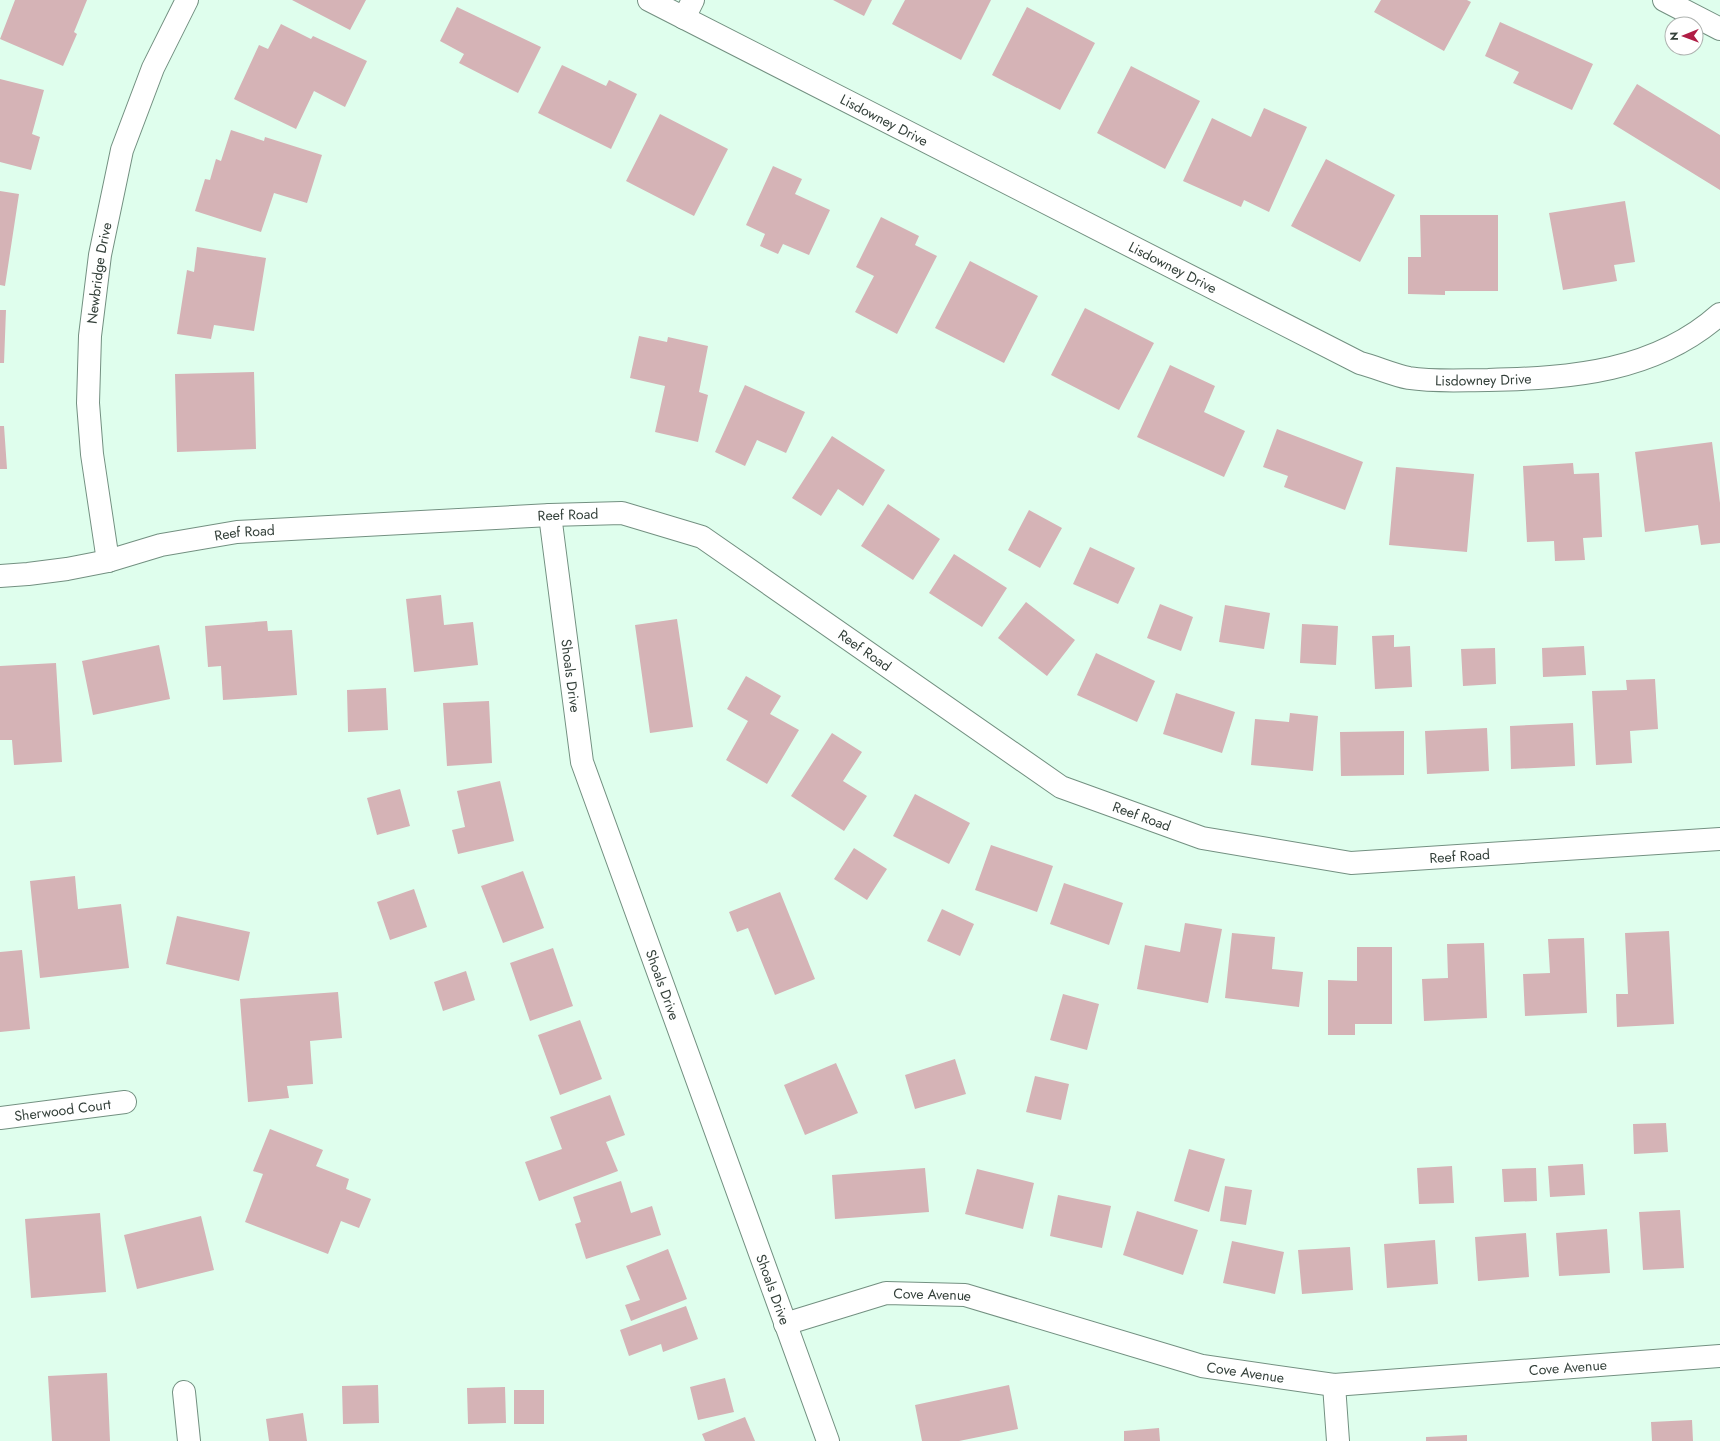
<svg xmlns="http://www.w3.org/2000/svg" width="1720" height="1441" font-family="Jost,sans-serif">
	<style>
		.building { fill: #d5b3b6 }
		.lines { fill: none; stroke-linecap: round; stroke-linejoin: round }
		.minor-casing { stroke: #739081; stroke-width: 24 }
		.minor { stroke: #fff; stroke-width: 22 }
		.labels { text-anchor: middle; stroke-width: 3; stroke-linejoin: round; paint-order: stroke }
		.street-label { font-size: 14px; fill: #34403a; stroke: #fff }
	</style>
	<rect width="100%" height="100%" fill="#dffeed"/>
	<path class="building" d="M 15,0 L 87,0 L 74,32 L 77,34 L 63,66 L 0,39 Z
		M 292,0 L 366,0 L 350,30 Z
		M 833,0 L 872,0 L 864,16 Z
		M 905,0 L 991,0 L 961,60 L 892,24 Z
		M 1381,0 L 1467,0 L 1471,2 L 1444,51 L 1374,12 Z
		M 457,7 L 541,47 L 518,93 L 459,63 L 464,54 L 440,41 Z
		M 1027,7 L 1095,43 L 1060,110 L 992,75 Z
		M 1500,22 L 1593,64 L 1572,110 L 1513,83 L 1519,72 L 1485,56 Z
		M 281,24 L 311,39 L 313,36 L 367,61 L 345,107 L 314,91 L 296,129 L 234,99 L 259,45 L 268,49 Z
		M 562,65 L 606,86 L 609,80 L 637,94 L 611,149 L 538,113 Z
		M 1131,66 L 1200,101 L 1165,169 L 1097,133 Z
		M 0,79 L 44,90 L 32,134 L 40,137 L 31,170 L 0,162 Z
		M 1637,84 L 1720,135 L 1720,190 L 1613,124 Z
		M 1264,108 L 1307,127 L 1269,212 L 1244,200 L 1241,207 L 1183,181 L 1212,118 L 1251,137 Z
		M 660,114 L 728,149 L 694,216 L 626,181 Z
		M 231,130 L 264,141 L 265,137 L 322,155 L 307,203 L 274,193 L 261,232 L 195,211 L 205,179 L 210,180 L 216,159 L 221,161 Z
		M 1326,159 L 1395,195 L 1360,262 L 1291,226 Z
		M 773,166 L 802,179 L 795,194 L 830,210 L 809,255 L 783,244 L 778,254 L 760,246 L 765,234 L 746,225 Z
		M 0,191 L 19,194 L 5,286 L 0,285 Z
		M 1625,201 L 1635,262 L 1614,265 L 1617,281 L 1563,290 L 1549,213 Z
		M 1420,215 L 1498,215 L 1498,291 L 1445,291 L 1445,295 L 1408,294 L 1408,257 L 1421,257 Z
		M 881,217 L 919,236 L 915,245 L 937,256 L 897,334 L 855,312 L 874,276 L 856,267 Z
		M 197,247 L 266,258 L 254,331 L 214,325 L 211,339 L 177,334 L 187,270 L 194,272 Z
		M 970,261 L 1038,296 L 1004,363 L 935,328 Z
		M 1085,308 L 1154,343 L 1119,410 L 1051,375 Z
		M 0,310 L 6,310 L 4,363 L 0,363 Z
		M 639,336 L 667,342 L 668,337 L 708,346 L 699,392 L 708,395 L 698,442 L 655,432 L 665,386 L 630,378 Z
		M 1170,365 L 1215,386 L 1204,412 L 1245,431 L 1224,477 L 1137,437 Z
		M 254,372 L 256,449 L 177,452 L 175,374 Z
		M 745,385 L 805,412 L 786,453 L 757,440 L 745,466 L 715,452 Z
		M 0,426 L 4,426 L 7,469 L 0,469 Z
		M 1277,429 L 1363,462 L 1345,510 L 1284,487 L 1288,476 L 1263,467 Z
		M 832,436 L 885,470 L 863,506 L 838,489 L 821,516 L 792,498 Z
		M 1712,442 L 1720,503 L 1720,543 L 1701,545 L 1698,525 L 1645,532 L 1635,452 Z
		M 1573,463 L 1574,474 L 1599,473 L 1602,537 L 1583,538 L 1585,560 L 1555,561 L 1554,541 L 1527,542 L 1523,466 Z
		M 1396,467 L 1474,474 L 1467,552 L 1389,545 Z
		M 888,504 L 940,539 L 913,580 L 861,546 Z
		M 1029,510 L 1062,528 L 1040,568 L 1008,550 Z
		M 1090,547 L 1135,568 L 1118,604 L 1073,584 Z
		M 954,554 L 1007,588 L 982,627 L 929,593 Z
		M 441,595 L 444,625 L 473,622 L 478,665 L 414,672 L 406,599 Z
		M 1026,602 L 1075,640 L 1047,676 L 998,638 Z
		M 1160,604 L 1193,617 L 1181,651 L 1147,638 Z
		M 1225,605 L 1270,613 L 1264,649 L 1219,642 Z
		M 677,619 L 693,727 L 650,733 L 635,625 Z
		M 267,621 L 268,631 L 292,630 L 297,695 L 223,700 L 221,666 L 208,667 L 205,626 Z
		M 1302,624 L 1338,626 L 1336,665 L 1300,663 Z
		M 1394,635 L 1394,647 L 1410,646 L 1412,687 L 1375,689 L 1372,636 Z
		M 159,645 L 170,699 L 93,715 L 82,661 Z
		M 1584,646 L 1586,675 L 1543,677 L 1542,648 Z
		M 1495,648 L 1496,684 L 1463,686 L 1461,649 Z
		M 1096,653 L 1155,681 L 1137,722 L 1077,695 Z
		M 56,663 L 62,762 L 14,765 L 12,740 L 0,740 L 0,666 Z
		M 746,676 L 781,696 L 770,714 L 799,730 L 767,784 L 726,760 L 748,721 L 727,709 Z
		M 1655,679 L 1658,729 L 1630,731 L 1632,763 L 1596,765 L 1592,691 L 1627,690 L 1626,680 Z
		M 386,688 L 388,730 L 348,732 L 347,690 Z
		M 1176,693 L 1235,712 L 1222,753 L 1163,734 Z
		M 489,701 L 492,763 L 447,766 L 443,703 Z
		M 1290,713 L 1318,716 L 1313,771 L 1251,765 L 1255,719 L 1289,722 Z
		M 1573,723 L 1575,766 L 1511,769 L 1510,726 Z
		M 1487,728 L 1489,771 L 1427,774 L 1425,731 Z
		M 1404,731 L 1404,775 L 1341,776 L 1340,732 Z
		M 832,733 L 862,752 L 843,781 L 867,796 L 844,831 L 791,796 Z
		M 500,781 L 514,841 L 458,854 L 452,830 L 465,827 L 457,791 Z
		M 400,789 L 410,826 L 377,835 L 367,798 Z
		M 915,794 L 970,823 L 949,864 L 893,836 Z
		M 991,845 L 1053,866 L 1037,912 L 975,890 Z
		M 854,848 L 887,869 L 867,900 L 834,879 Z
		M 523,871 L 544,928 L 503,943 L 481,886 Z
		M 75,876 L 78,909 L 121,904 L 129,968 L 40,978 L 30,881 Z
		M 1064,883 L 1123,903 L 1109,945 L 1050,924 Z
		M 414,889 L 427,927 L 390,940 L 377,902 Z
		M 780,892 L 815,979 L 775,995 L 748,928 L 737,932 L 729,912 Z
		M 942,909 L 974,924 L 960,956 L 927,941 Z
		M 177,916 L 250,932 L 239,981 L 166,964 Z
		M 1185,923 L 1222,929 L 1208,1003 L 1137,989 L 1145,945 L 1180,952 Z
		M 1669,931 L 1674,1024 L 1617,1027 L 1616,994 L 1628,994 L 1625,933 Z
		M 1232,933 L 1275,937 L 1272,969 L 1303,972 L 1299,1007 L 1225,998 Z
		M 1584,938 L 1587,1013 L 1525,1016 L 1523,974 L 1550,973 L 1548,939 Z
		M 1484,943 L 1487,1018 L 1424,1021 L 1422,979 L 1448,978 L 1447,944 Z
		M 1357,947 L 1392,947 L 1392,1024 L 1355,1024 L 1355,1035 L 1328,1035 L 1328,980 L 1357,981 Z
		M 553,948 L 573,1006 L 530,1021 L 510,963 Z
		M 22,950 L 30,1029 L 0,1032 L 0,952 Z
		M 466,971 L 475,1000 L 443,1011 L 434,982 Z
		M 338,992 L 342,1038 L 310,1041 L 313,1084 L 287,1086 L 289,1098 L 248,1102 L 240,999 Z
		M 1063,994 L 1099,1004 L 1087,1050 L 1050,1040 Z
		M 580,1020 L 602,1079 L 560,1095 L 538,1035 Z
		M 955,1059 L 966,1094 L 915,1109 L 905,1075 Z
		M 836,1063 L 858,1113 L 805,1135 L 784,1085 Z
		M 1035,1076 L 1069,1084 L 1061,1120 L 1026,1112 Z
		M 610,1095 L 625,1135 L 606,1142 L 618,1171 L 539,1201 L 525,1162 L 562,1149 L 550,1117 Z
		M 1666,1123 L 1668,1152 L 1634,1154 L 1633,1124 Z
		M 270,1129 L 323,1150 L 316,1166 L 349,1179 L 346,1189 L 371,1199 L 359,1228 L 341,1221 L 328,1254 L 245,1222 L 263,1174 L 253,1171 Z
		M 1189,1149 L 1225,1159 L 1209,1212 L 1174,1201 Z
		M 1583,1164 L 1585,1195 L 1550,1197 L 1548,1166 Z
		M 1452,1166 L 1454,1203 L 1419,1204 L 1417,1168 Z
		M 925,1168 L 929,1212 L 835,1219 L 832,1175 Z
		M 1536,1168 L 1537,1201 L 1504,1202 L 1502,1169 Z
		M 977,1169 L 1034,1183 L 1023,1229 L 965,1214 Z
		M 621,1181 L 631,1213 L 652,1206 L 661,1235 L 586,1259 L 575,1224 L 581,1222 L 573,1197 Z
		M 1225,1186 L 1252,1190 L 1246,1225 L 1220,1221 Z
		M 1058,1195 L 1111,1206 L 1102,1248 L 1050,1236 Z
		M 1680,1210 L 1684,1268 L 1643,1270 L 1639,1212 Z
		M 1137,1211 L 1198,1230 L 1183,1275 L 1123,1255 Z
		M 100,1213 L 106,1292 L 31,1298 L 25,1219 Z
		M 201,1216 L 214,1270 L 137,1289 L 124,1235 Z
		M 1607,1229 L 1610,1273 L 1559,1276 L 1556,1233 Z
		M 1526,1233 L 1529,1277 L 1478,1281 L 1475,1237 Z
		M 1435,1240 L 1438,1284 L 1387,1288 L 1384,1244 Z
		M 1232,1241 L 1284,1252 L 1275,1294 L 1223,1283 Z
		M 1350,1247 L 1353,1290 L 1302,1294 L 1298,1250 Z
		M 668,1249 L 687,1299 L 631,1321 L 625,1305 L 640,1300 L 626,1266 Z
		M 686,1306 L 698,1339 L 663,1352 L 661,1344 L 629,1356 L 620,1330 Z
		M 107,1373 L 110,1441 L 52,1441 L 48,1376 Z
		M 725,1378 L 734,1412 L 698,1420 L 690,1387 Z
		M 378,1385 L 379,1423 L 343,1424 L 342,1386 Z
		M 1009,1385 L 1018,1429 L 959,1441 L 922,1441 L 915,1405 Z
		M 505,1387 L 506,1423 L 468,1424 L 467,1388 Z
		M 514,1390 L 544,1390 L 544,1424 L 514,1424 Z
		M 303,1413 L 307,1441 L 269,1441 L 266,1419 Z
		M 745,1417 L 755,1441 L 705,1441 L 702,1434 Z
		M 1692,1420 L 1693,1441 L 1652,1441 L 1651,1422 Z
		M 1159,1428 L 1160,1441 L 1124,1441 L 1124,1431 Z
		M 1467,1435 L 1467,1441 L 1426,1441 L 1426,1437 Z"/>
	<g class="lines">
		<defs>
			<g id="minor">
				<path id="s1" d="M 649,0 L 1360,363 C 1376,367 1393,375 1409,378 C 1435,382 1462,380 1488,380 C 1572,378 1655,372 1720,314"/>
				<path d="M 1664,0 L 1720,29"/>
				<path d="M 684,18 L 693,0"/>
				<path id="s2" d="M 550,515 L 582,762 L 828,1441"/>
				<path id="s3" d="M 108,561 L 92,454 L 88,403 L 90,336 L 100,255 L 122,150 L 153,68 L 187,0"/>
				<path id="s4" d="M 0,576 L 28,574 L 67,569 L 108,561 L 161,545 L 237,532 L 550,515 L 622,513 L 702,537 L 1061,787 L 1202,838 L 1351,863 L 1720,839"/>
				<path id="s5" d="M 0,1118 L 125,1102"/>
				<path id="s6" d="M 785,1324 L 886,1293 L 965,1295 L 1202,1366 L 1334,1385 L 1720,1356"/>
				<path d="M 1334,1385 L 1338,1441"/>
				<path d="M 184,1392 L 189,1441"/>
			</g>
		</defs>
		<use href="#minor" class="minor-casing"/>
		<use href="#minor" class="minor"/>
	</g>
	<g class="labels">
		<g class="street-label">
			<text dy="5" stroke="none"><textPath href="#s1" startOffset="264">Lisdowney Drive</textPath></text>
			<text dy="5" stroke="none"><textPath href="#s1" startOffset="588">Lisdowney Drive</textPath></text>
			<text dy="5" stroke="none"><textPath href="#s3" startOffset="290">Newbridge Drive</textPath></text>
			<text dy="5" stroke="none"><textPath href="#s1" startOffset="924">Lisdowney Drive</textPath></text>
			<text dy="5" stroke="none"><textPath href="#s4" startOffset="573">Reef Road</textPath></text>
			<text dy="5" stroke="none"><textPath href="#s4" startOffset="249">Reef Road</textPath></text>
			<text dy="5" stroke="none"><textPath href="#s4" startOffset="909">Reef Road</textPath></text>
			<text dy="5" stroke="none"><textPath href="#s2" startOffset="162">Shoals Drive</textPath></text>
			<text dy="5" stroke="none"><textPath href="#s4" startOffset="1234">Reef Road</textPath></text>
			<text dy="5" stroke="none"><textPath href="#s4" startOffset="1558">Reef Road</textPath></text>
			<text dy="5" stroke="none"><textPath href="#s2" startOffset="486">Shoals Drive</textPath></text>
			<text dy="5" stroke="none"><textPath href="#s5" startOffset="63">Sherwood Court</textPath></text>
			<text dy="5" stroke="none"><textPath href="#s2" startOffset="810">Shoals Drive</textPath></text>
			<text dy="5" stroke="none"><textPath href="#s6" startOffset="152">Cove Avenue</textPath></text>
			<text dy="5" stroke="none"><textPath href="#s6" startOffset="800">Cove Avenue</textPath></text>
			<text dy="5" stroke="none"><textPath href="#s6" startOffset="476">Cove Avenue</textPath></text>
		</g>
	</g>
	<g transform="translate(1684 36) rotate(269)"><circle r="19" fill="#ffffff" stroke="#aeb3b0"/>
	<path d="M0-3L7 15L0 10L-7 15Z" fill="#b01d45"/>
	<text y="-6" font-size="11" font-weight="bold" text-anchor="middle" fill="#34403a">N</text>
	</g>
</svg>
